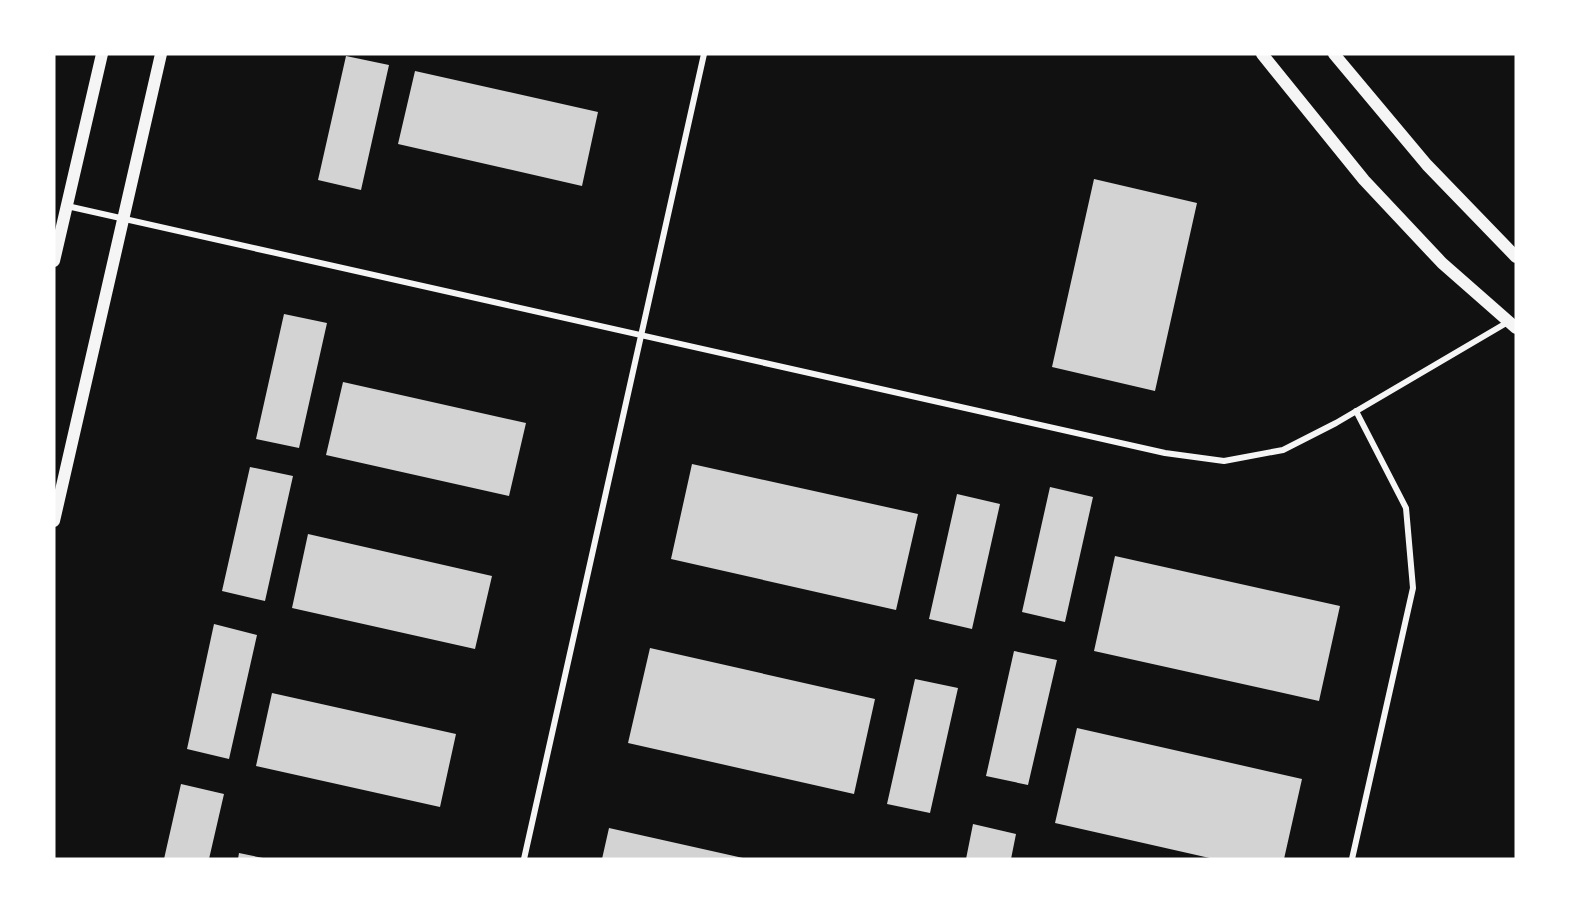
<svg xmlns="http://www.w3.org/2000/svg" width="1570" height="913" font-family="Quicksand,sans-serif">
	<style>
		.building { fill: #d3d3d3 }
		.lines { fill: none; stroke-linecap: round; stroke-linejoin: round }
		.minor { stroke: #f5f5f5; stroke-width: 6 }
		.secondary { stroke: #f5f5f5; stroke-width: 12 }
	</style>
	<rect width="100%" height="100%" fill="#111"/>
	<path class="building" d="M 346,56 L 389,65 L 361,190 L 318,180 Z
		M 415,71 L 598,112 L 582,186 L 398,144 Z
		M 1094,179 L 1197,203 L 1155,391 L 1052,367 Z
		M 284,314 L 327,323 L 299,448 L 256,439 Z
		M 343,382 L 526,423 L 509,496 L 326,455 Z
		M 692,464 L 918,514 L 896,610 L 671,559 Z
		M 250,467 L 293,476 L 265,601 L 222,591 Z
		M 1050,487 L 1093,497 L 1065,622 L 1022,612 Z
		M 957,494 L 1000,504 L 972,629 L 929,619 Z
		M 308,534 L 492,576 L 475,649 L 292,608 Z
		M 1115,556 L 1340,606 L 1319,701 L 1094,651 Z
		M 214,624 L 257,635 L 229,759 L 187,749 Z
		M 650,648 L 875,699 L 854,794 L 628,743 Z
		M 1014,651 L 1057,660 L 1028,785 L 986,776 Z
		M 915,679 L 958,688 L 930,813 L 887,804 Z
		M 272,693 L 456,734 L 440,807 L 256,766 Z
		M 1077,728 L 1302,779 L 1284,859 L 1214,859 L 1055,823 Z
		M 181,784 L 224,794 L 209,859 L 164,859 Z
		M 973,824 L 1016,834 L 1011,859 L 966,859 Z
		M 609,828 L 743,858 L 743,859 L 602,859 Z
		M 239,853 L 263,858 L 263,859 L 238,859 Z"/>
	<g class="lines">
		<path class="minor" d="M 67,206 L 1165,453 L 1224,461 L 1283,450 L 1336,423 L 1508,322
			M 524,859 L 704,54
			M 1352,859 L 1413,588 L 1406,508 L 1356,411"/>
		<path class="secondary" d="M 1262,54 L 1364,180 L 1442,263 L 1516,328
			M 1334,54 L 1427,165 L 1516,257
			M 54,261 L 102,54
			M 54,521 L 161,54"/>
	</g>
	<rect width="1570" height="913" fill="none" stroke="#ffffff" stroke-width="111"/>
</svg>
